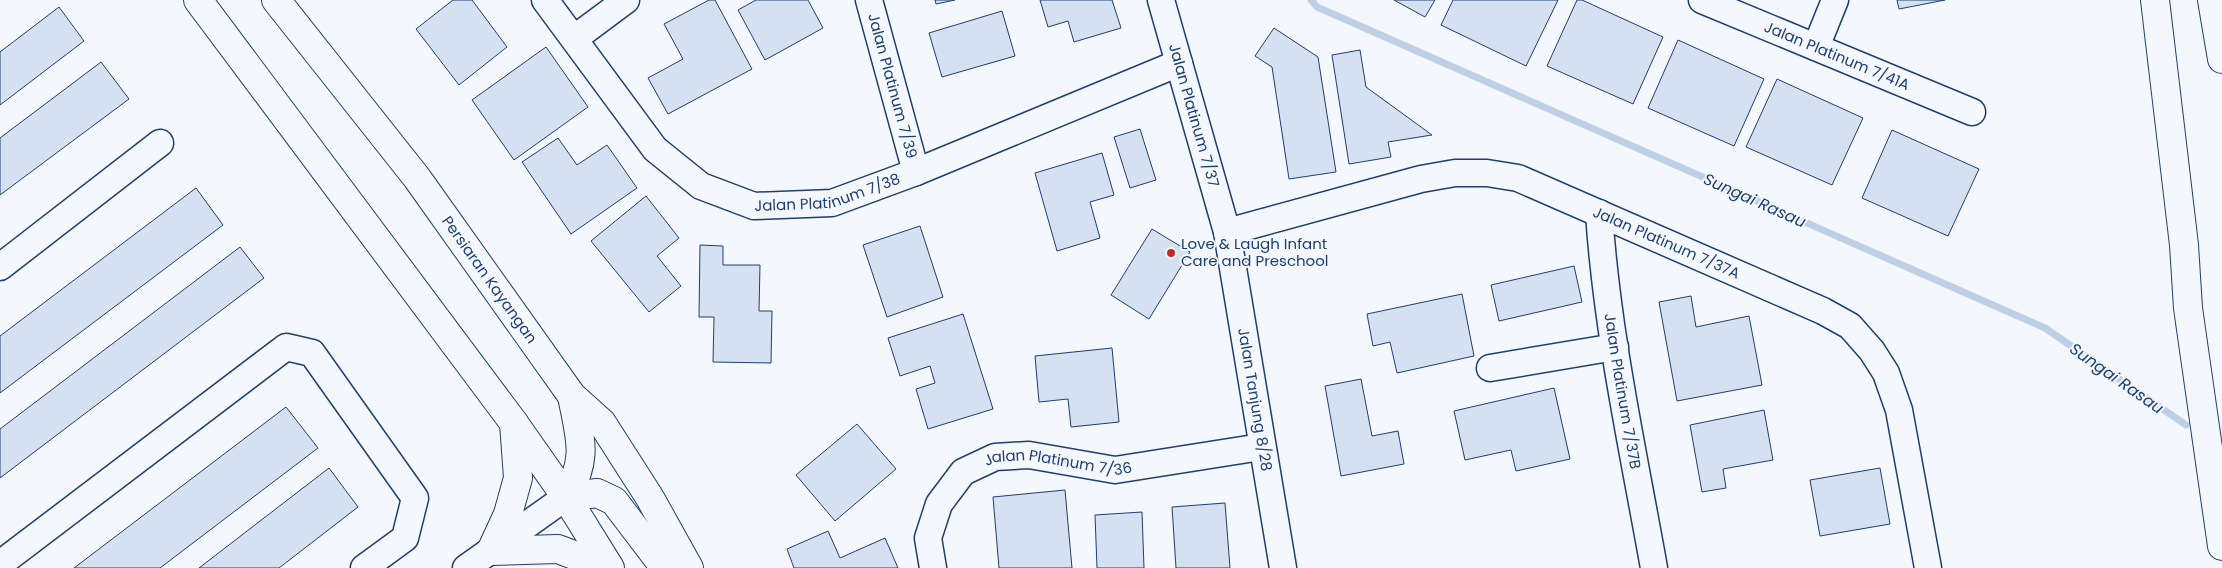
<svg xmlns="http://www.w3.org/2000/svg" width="2222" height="568" font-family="Poppins,sans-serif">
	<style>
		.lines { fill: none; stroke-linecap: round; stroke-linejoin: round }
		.stream { stroke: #bed0e5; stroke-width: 7 }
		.building { fill: #d5e0f0; stroke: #1d3f73 }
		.minor-casing { stroke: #1d3f73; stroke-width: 29 }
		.major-casing { stroke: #1d3f73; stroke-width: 30 }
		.highway-casing { stroke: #1d3f73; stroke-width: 30 }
		.minor { stroke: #f4f7fb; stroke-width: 26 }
		.major { stroke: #f4f7fb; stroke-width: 28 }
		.highway { stroke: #f4f7fb; stroke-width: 28 }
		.poi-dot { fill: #c62828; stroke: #f4f7fb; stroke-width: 2 }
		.labels { text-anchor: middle; stroke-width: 4; stroke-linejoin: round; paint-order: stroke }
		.street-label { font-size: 15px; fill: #1d3f73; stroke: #f4f7fb }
		.poi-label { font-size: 15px; fill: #1d3f73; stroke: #f4f7fb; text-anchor: start }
		.water-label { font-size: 16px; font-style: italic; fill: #1d3f73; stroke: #f4f7fb }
	</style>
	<rect width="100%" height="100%" fill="#f4f7fb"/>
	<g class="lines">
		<path class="stream" d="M 1311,0 L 1317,7 L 2045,328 L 2186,425"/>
	</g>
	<path class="building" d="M 453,0 L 472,0 L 507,47 L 459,85 L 416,29 Z
		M 709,0 L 715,0 L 752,69 L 668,114 L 648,78 L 683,59 L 664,24 Z
		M 756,0 L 808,0 L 823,28 L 765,60 L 738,10 Z
		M 935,0 L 955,0 L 936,4 Z
		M 1040,0 L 1112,0 L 1121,28 L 1074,42 L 1068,21 L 1048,27 Z
		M 1394,0 L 1435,0 L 1425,17 Z
		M 1453,0 L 1558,0 L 1526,66 L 1441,25 Z
		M 1577,0 L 1582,0 L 1663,37 L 1633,104 L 1547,66 Z
		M 1897,0 L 1945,0 L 1899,9 Z
		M 59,7 L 84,41 L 0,105 L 0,52 Z
		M 1002,11 L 1015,56 L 942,77 L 929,33 Z
		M 1274,28 L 1318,57 L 1336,172 L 1289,179 L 1272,67 L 1255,56 Z
		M 1678,40 L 1764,79 L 1734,146 L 1648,108 Z
		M 546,47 L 588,107 L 514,160 L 472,100 Z
		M 1360,50 L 1366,87 L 1432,135 L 1388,142 L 1391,157 L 1349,164 L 1332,55 Z
		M 101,62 L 129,99 L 0,195 L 0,138 Z
		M 1777,79 L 1863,118 L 1832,185 L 1746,147 Z
		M 1140,129 L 1156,180 L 1130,188 L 1114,137 Z
		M 1892,130 L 1979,169 L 1948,236 L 1862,198 Z
		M 558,138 L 577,165 L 607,145 L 637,188 L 571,234 L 522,162 Z
		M 1102,153 L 1114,195 L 1090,202 L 1100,238 L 1057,251 L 1035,173 Z
		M 196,188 L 223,225 L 0,393 L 0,336 Z
		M 646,196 L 679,238 L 657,256 L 681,286 L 649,312 L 591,241 Z
		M 920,226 L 943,297 L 887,317 L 863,245 Z
		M 1152,229 L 1190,252 L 1149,319 L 1111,295 Z
		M 700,245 L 723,246 L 723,265 L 760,265 L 759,311 L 772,311 L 771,363 L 713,362 L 714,317 L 699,317 Z
		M 240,247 L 264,278 L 0,478 L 0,429 Z
		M 1574,266 L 1582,302 L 1499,321 L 1491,285 Z
		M 1462,294 L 1474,356 L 1397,373 L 1390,342 L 1373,346 L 1367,314 Z
		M 1691,296 L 1696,327 L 1749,316 L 1762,385 L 1677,401 L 1659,302 Z
		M 963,314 L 993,409 L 928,429 L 916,389 L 935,383 L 930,366 L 900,376 L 888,338 Z
		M 1112,348 L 1119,422 L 1071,427 L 1068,399 L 1039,402 L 1035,356 Z
		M 1361,379 L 1372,436 L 1398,431 L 1404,464 L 1341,476 L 1325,386 Z
		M 1554,388 L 1570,459 L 1516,471 L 1511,450 L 1465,460 L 1454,411 Z
		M 286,407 L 318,448 L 160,568 L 74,568 Z
		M 1764,410 L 1773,460 L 1723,469 L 1726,488 L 1702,492 L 1690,425 Z
		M 857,424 L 896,469 L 835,521 L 796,475 Z
		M 329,468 L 358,507 L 279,568 L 199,568 Z
		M 1880,468 L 1890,524 L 1820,536 L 1810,480 Z
		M 1065,490 L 1072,568 L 999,568 L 993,497 Z
		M 1225,503 L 1230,568 L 1176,568 L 1172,507 Z
		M 1142,512 L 1144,568 L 1097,568 L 1095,515 Z
		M 828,531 L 840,558 L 885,538 L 898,568 L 794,568 L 787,549 Z"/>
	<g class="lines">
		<defs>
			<g id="minor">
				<path id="s1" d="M 545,0 L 655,149 L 701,186 L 754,206 L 832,203 L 916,172 L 1179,63"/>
				<path id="s2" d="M 869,0 L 916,172"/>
				<path id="s3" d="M 1161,0 L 1227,232 L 1283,568"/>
				<path id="s4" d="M 1702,0 L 1972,112"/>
				<path d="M 575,38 L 626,0"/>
				<path d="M 1816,47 L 1835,0"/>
				<path id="s5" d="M 1599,213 C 1607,333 1633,450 1654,568"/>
				<path id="s6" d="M 1227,232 L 1421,179 L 1455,173 L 1487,173 L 1518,178 L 1823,311 L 1850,326 L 1872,351 L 1886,373 L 1899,410 L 1928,568"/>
				<path d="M 0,267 L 160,143"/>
				<path d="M 1490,368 L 1615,347"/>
				<path d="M 0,564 L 286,347 L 312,353 L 415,498 L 405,538 L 364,568"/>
				<path d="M 466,568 L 566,497"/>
				<path id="s7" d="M 933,568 L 928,538 L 939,504 L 963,472 L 995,457 L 1029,455 L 1115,470 L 1261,447"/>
			</g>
			<g id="major">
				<path d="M 198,0 L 514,423 L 566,497 L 610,568"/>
				<path id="s8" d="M 276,0 L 417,178 L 572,396 L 602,423 L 650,498 L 689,568"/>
				<path d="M 514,423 L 518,478 L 508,514 L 491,551 L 558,549 L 608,568"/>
				<path d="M 566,497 L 597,493 L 614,501 L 665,568"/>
				<path d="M 566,497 C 589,457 580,439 572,396"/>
			</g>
			<path id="highway" d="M 2155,0 L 2184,245 L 2188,308 L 2222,546
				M 2212,0 L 2222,59"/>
		</defs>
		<use href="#minor" class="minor-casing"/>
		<use href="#major" class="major-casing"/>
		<use href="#highway" class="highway-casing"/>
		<use href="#minor" class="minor"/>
		<use href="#major" class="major"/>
		<use href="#highway" class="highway"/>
	</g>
	<circle class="poi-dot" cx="1171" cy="253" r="5"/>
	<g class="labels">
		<g class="street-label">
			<text dy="5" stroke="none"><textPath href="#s4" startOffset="146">Jalan Platinum 7/41A</textPath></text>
			<text dy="5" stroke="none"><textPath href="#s2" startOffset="89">Jalan Platinum 7/39</textPath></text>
			<text dy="5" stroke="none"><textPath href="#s3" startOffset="120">Jalan Platinum 7/37</textPath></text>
			<text dy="5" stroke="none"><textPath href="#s1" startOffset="376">Jalan Platinum 7/38</textPath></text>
			<text dy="5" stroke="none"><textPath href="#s6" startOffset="461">Jalan Platinum 7/37A</textPath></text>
			<text dy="5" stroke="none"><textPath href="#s8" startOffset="352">Persiaran Kayangan</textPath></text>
			<text dy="5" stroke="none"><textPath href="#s5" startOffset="180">Jalan Platinum 7/37B</textPath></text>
			<text dy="5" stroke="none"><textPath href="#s3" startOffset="411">Jalan Tanjung 8/28</textPath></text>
			<text dy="5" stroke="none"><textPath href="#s7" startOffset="205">Jalan Platinum 7/36</textPath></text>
		</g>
		<g class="poi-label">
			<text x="1181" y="249">Love &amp; Laugh Infant<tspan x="1181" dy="17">Care and Preschool</tspan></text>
		</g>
		<g class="water-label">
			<text transform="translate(1755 200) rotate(24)" y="6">Sungai Rasau</text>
			<text transform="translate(2117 378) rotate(35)" y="6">Sungai Rasau</text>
		</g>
	</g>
</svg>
